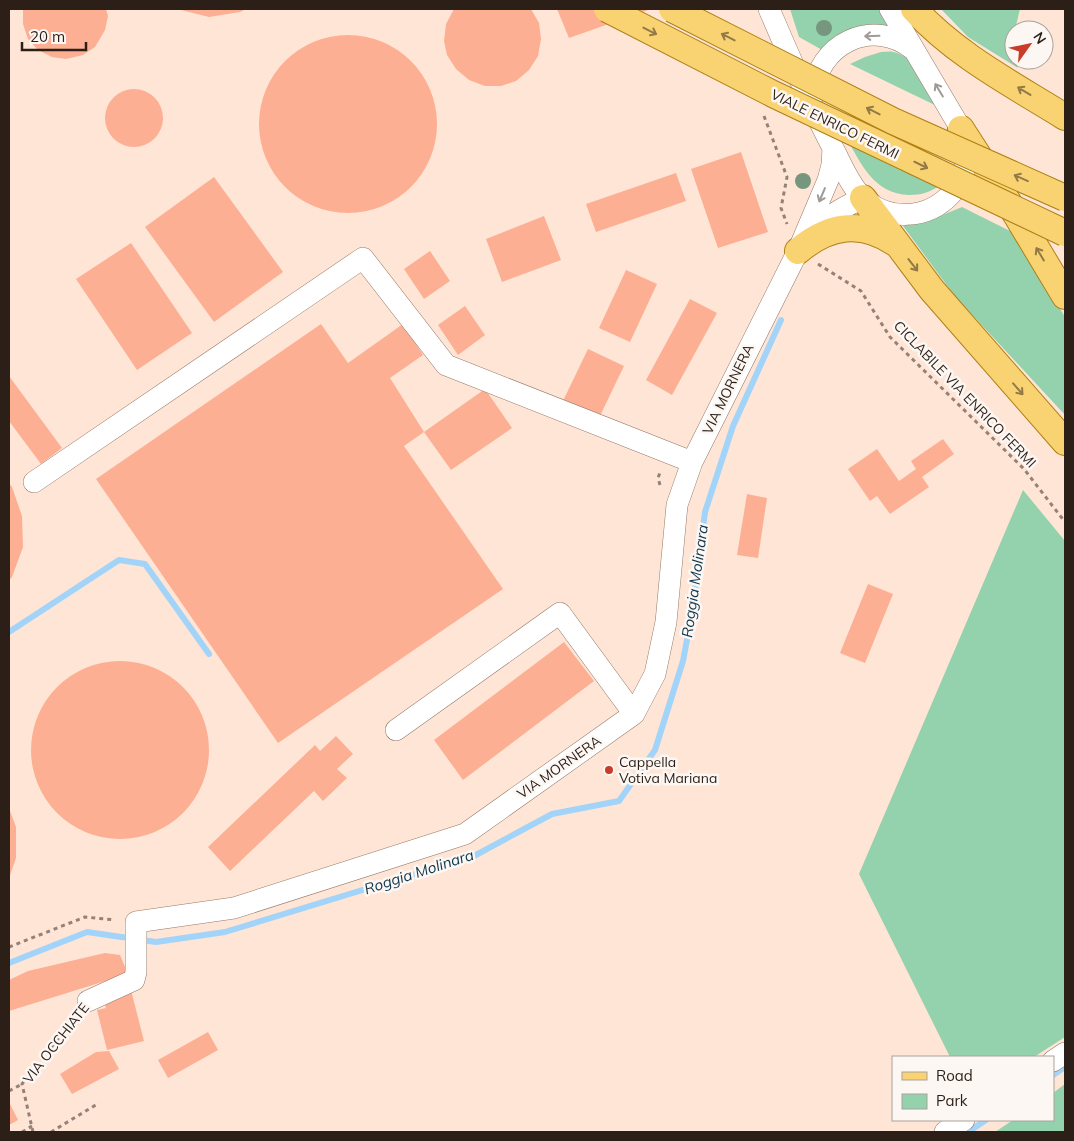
<svg xmlns="http://www.w3.org/2000/svg" width="1074" height="1141" font-family="Mulish,sans-serif">
	<style>
		.green { fill: #93d2ac }
		.lines { fill: none; stroke-linecap: round; stroke-linejoin: round }
		.stream { stroke: #a2d4f9; stroke-width: 6 }
		.building { fill: #fcaf93 }
		.minor-casing { stroke: #967968; stroke-width: 22 }
		.major-casing { stroke: #ae8015; stroke-width: 28 }
		.path { stroke: #958277; stroke-width: 3; stroke-dasharray: 4 4; stroke-linecap: butt }
		.minor { stroke: #fff; stroke-width: 21 }
		.major { stroke: #f9d372; stroke-width: 26 }
		.major-bridge-casing { stroke: #ae8015; stroke-width: 28; stroke-linecap: butt }
		.major-bridge { stroke: #f9d372; stroke-width: 26 }
		.tree { fill: #76967d }
		.oneway { stroke: #927945 }
		.oneway2 { stroke: #a09a97 }
		.poi-dot { fill: #c83c29; stroke: #fdf7f3; stroke-width: 2 }
		.labels { text-anchor: middle; stroke-width: 5; stroke-linejoin: round; paint-order: stroke }
		.street-label { font-size: 14px; fill: #2b1f18; stroke: #fdf7f3 }
		.poi-label { font-size: 14px; fill: #2b1f18; stroke: #fdf7f3; text-anchor: start }
		.water-label { font-size: 15px; font-style: italic; fill: #0f364e; stroke: #fdf7f3 }
	</style>
	<rect width="100%" height="100%" fill="#ffe5d6"/>
	<path class="green" d="M 790,9 L 883,9 L 895,32 L 824,51 L 799,37 Z
		M 941,9 L 1020,9 L 1010,50 L 1018,68 L 968,37 Z
		M 881,52 C 885,52 890,51 893,52 C 915,55 932,91 943,109 L 850,64 L 865,57 Z
		M 846,137 L 942,184 C 931,192 922,195 909,195 C 874,194 861,164 846,137 Z
		M 962,207 L 1014,233 L 1065,317 L 1065,415 L 954,295 L 903,226 L 940,216 Z
		M 1023,490 L 1065,541 L 1065,1037 L 1034,1057 L 950,1057 L 859,874 Z
		M 1065,1084 L 1065,1132 L 995,1132 L 1013,1120 L 1053,1120 L 1053,1093 Z"/>
	<g class="lines">
		<path class="stream" d="M 9,632 L 119,560 L 145,564 L 209,654
			M 9,963 L 87,932 L 156,942 L 225,932 L 474,856 L 552,814 L 619,801 L 655,750 L 683,661 L 692,613 L 705,512 L 733,426 L 781,320
			M 1053,1075 L 1065,1067
			M 968,1132 L 986,1120"/>
	</g>
	<path class="building" d="M 23,9 L 106,9 L 108,16 L 105,30 L 95,47 L 83,55 L 66,59 L 52,57 L 38,50 L 28,39 L 23,24 Z
		M 177,9 L 246,9 L 240,12 L 209,17 Z
		M 454,9 L 531,9 L 539,23 L 541,39 L 538,56 L 529,70 L 516,81 L 501,86 L 485,86 L 469,80 L 456,69 L 447,55 L 444,41 L 446,24 Z
		M 557,9 L 651,9 L 569,38 Z
		M259 124a89 89 0 1 1 178 0a89 89 0 1 1-178 0Z
		M105 118a29 29 0 1 1 58 0a29 29 0 1 1-58 0Z
		M 741,152 L 768,232 L 718,248 L 691,169 Z
		M 676,173 L 686,201 L 596,232 L 586,204 Z
		M 214,177 L 283,272 L 214,322 L 145,227 Z
		M 544,216 L 561,260 L 502,282 L 486,239 Z
		M 131,243 L 192,333 L 137,370 L 76,279 Z
		M 430,251 L 450,281 L 424,299 L 404,269 Z
		M 626,270 L 657,284 L 630,342 L 599,328 Z
		M 690,299 L 717,313 L 672,395 L 646,380 Z
		M 465,306 L 485,335 L 458,355 L 438,325 Z
		M 321,324 L 348,363 L 403,324 L 423,355 L 390,378 L 424,432 L 485,389 L 512,428 L 451,470 L 424,432 L 404,446 L 503,589 L 278,743 L 96,479 Z
		M 588,349 L 624,366 L 598,420 L 562,403 Z
		M 9,376 L 62,448 L 41,464 L 9,421 Z
		M 943,439 L 954,454 L 922,477 L 929,487 L 890,514 L 877,496 L 870,501 L 848,469 L 877,449 L 899,481 L 916,469 L 911,461 Z
		M 9,483 L 12,487 L 22,516 L 23,547 L 12,577 L 9,580 Z
		M 747,494 L 767,498 L 758,558 L 737,555 Z
		M 868,584 L 893,594 L 865,663 L 840,653 Z
		M 564,642 L 594,681 L 463,780 L 434,740 Z
		M31 750a89 89 0 1 1 178 0a89 89 0 1 1-178 0Z
		M 336,736 L 353,754 L 337,769 L 347,778 L 323,801 L 314,791 L 230,871 L 208,847 L 315,745 L 320,751 Z
		M 9,808 L 16,827 L 16,858 L 9,878 Z
		M 105,953 L 120,955 L 128,974 L 9,1011 L 9,980 L 28,971 Z
		M 131,990 L 144,1041 L 107,1050 L 97,1010 L 106,1008 L 103,997 Z
		M 208,1032 L 218,1050 L 168,1078 L 158,1060 Z
		M 109,1051 L 119,1069 L 72,1094 L 60,1074 L 96,1052 Z
		M 10,1104 L 18,1120 L 9,1125 L 9,1105 Z"/>
	<g class="lines">
		<defs>
			<path id="minor" d="M 769,9 C 790,58 811,107 836,154 C 843,168 850,184 861,196 C 887,222 928,220 952,193 C 968,175 969,151 961,129 L 890,9
				M 813,96 C 816,44 873,16 914,50
				M 808,236 C 825,218 841,208 863,198
				M 34,482 L 363,258 L 446,365 L 692,462
				M 396,730 L 560,613 L 634,714
				M 88,1001 L 134,980 L 136,972 L 136,922 L 234,908 L 465,834 L 634,714 L 655,674 L 666,622 L 677,505 L 692,462 L 798,251 L 828,180 L 832,165 L 833,148
				M 1053,1061 L 1065,1053
				M 945,1132 L 964,1120"/>
			<path id="major" d="M 914,9 C 956,55 1012,84 1065,117
				M 961,129 L 1017,216 L 1065,296
				M 863,198 L 932,290 L 1065,442
				M 798,251 C 829,225 861,220 895,243"/>
		</defs>
		<use href="#minor" class="minor-casing"/>
		<use href="#major" class="major-casing"/>
		<path class="path" d="M 764,116 L 787,177 L 781,208 L 787,224
			M 818,264 L 861,291 L 890,337 L 1024,469 L 1065,522
			M 660,485 L 658,478 L 661,470
			M 9,947 L 85,917 L 115,920
			M 9,1091 L 22,1084
			M 22,1132 L 32,1126
			M 33,1132 L 22,1084 L 76,1016
			M 51,1132 L 99,1103"/>
		<use href="#minor" class="minor"/>
		<use href="#major" class="major"/>
		<defs>
			<path id="major-bridge" d="M 607,9 L 773,94 L 1065,233
				M 672,9 L 893,121 L 1065,198"/>
		</defs>
		<use href="#major-bridge" class="major-bridge-casing"/>
		<use href="#major-bridge" class="major-bridge"/>
	</g>
	<g class="tree">
		<circle cx="824" cy="28" r="8"/>
		<circle cx="803" cy="181" r="8"/>
	</g>
	<defs><path id="oneway-shaft" d="M-6 0H5M1.5-3L5.5 0L1.5 3" fill="none" stroke-width="1.6" stroke-linecap="round" stroke-linejoin="round" transform="scale(1.25)"/></defs>
	<g class="oneway">
		<use href="#oneway-shaft" transform="translate(650 31) rotate(27)"/>
		<use href="#oneway-shaft" transform="translate(728 37) rotate(-153)"/>
		<use href="#oneway-shaft" transform="translate(1024 91) rotate(-149)"/>
		<use href="#oneway-shaft" transform="translate(873 111) rotate(-153)"/>
		<use href="#oneway-shaft" transform="translate(921 165) rotate(26)"/>
		<use href="#oneway-shaft" transform="translate(1021 178) rotate(-156)"/>
		<use href="#oneway-shaft" transform="translate(1040 254) rotate(-121)"/>
		<use href="#oneway-shaft" transform="translate(913 265) rotate(52)"/>
		<use href="#oneway-shaft" transform="translate(1018 389) rotate(49)"/>
	</g>
	<g class="oneway2">
		<use href="#oneway-shaft" transform="translate(872 36) rotate(178)"/>
		<use href="#oneway-shaft" transform="translate(939 90) rotate(-121)"/>
		<use href="#oneway-shaft" transform="translate(822 195) rotate(113)"/>
	</g>
	<circle class="poi-dot" cx="609" cy="770" r="5"/>
	<g class="labels">
		<g class="street-label">
			<text transform="translate(835 124) rotate(26)" y="5">VIALE ENRICO FERMI</text>
			<text transform="translate(728 389) rotate(-64)" y="5">VIA MORNERA</text>
			<text transform="translate(965 394) rotate(46)" y="5">CICLABILE VIA ENRICO FERMI</text>
			<text transform="translate(559 767) rotate(-35)" y="5">VIA MORNERA</text>
			<text transform="translate(56 1043) rotate(-52)" y="5">VIA OCCHIATE</text>
		</g>
		<g class="poi-label">
			<text x="619" y="767">Cappella<tspan x="619" dy="16">Votiva Mariana</tspan></text>
		</g>
		<g class="water-label">
			<text transform="translate(695 581) rotate(-82)" y="5">Roggia Molinara</text>
			<text transform="translate(419 872) rotate(-18)" y="5">Roggia Molinara</text>
		</g>
	</g>
	<rect width="1074" height="1141" fill="none" stroke="#2b1f18" stroke-width="20"/>
	<rect x="892" y="1056" width="162" height="65" fill="#fdf7f3" stroke="#a9a19b"/>
	<rect x="902" y="1072" width="25" height="8" fill="#f9d372" stroke="#a9a19b"/>
	<text x="936" y="1081" font-size="15" fill="#2b1f18">Road</text>
	<rect x="902" y="1094" width="25" height="15" fill="#93d2ac" stroke="#a9a19b"/>
	<text x="936" y="1106" font-size="15" fill="#2b1f18">Park</text>
	<g transform="translate(1029 45) rotate(57)"><circle r="24" fill="#fdf7f3" stroke="#a9a19b"/>
	<path d="M0-4L9 19L0 12L-9 19Z" fill="#c83c29"/>
	<text y="-8" font-size="14" font-weight="bold" text-anchor="middle" fill="#2b1f18">N</text>
	</g>
	<path d="M22 42v8h64v-8" fill="none" stroke="#2b1f18" stroke-width="2.5"/>
	<text x="30" y="42" font-size="15" fill="#2b1f18" stroke="#fdf7f3" stroke-width="4" paint-order="stroke">20 m</text>
</svg>
